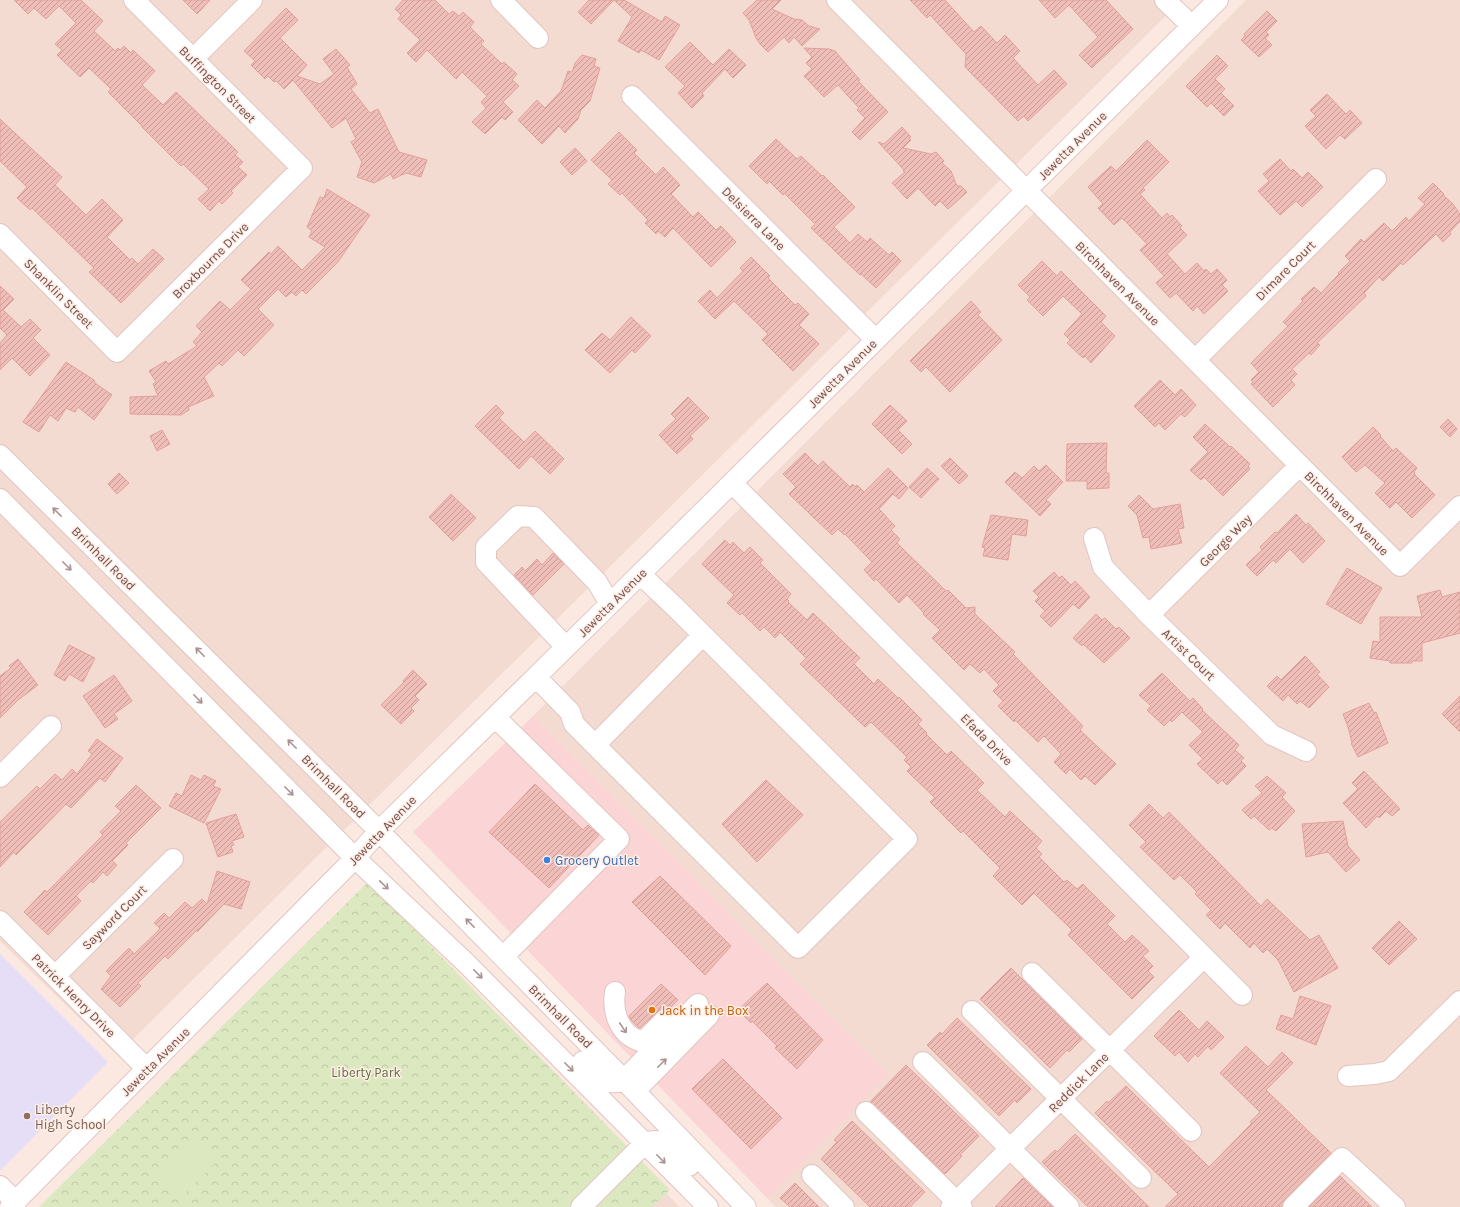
<svg xmlns="http://www.w3.org/2000/svg" width="1460" height="1207" font-family="Karla,sans-serif">
	<style>
		.residential { fill: #f4dbd2 }
		.commercial { fill: #fbd4d5 }
		.education { fill: #e6def7 }
		.forest { fill: url(#forest-crowns) }
		.garden { fill: #dce8c0 }
		.building { fill: url(#building-hatch); stroke: #e2a09a }
		.lines { fill: none; stroke-linecap: round; stroke-linejoin: round }
		.minor-casing { stroke: #e1c5c0; stroke-width: 22 }
		.minor { stroke: #fff; stroke-width: 20 }
		.oneway { stroke: #aa9392 }
		.shop-dot { fill: #3f7fe0; stroke: #feeee6; stroke-width: 1.5 }
		.food-dot { fill: #e8710a; stroke: #feeee6; stroke-width: 1.5 }
		.education-dot { fill: #8d6e63; stroke: #feeee6; stroke-width: 1.5 }
		.labels { text-anchor: middle; stroke-width: 3; stroke-linejoin: round; paint-order: stroke }
		.street-label { font-size: 13px; fill: #714b49; stroke: #feeee6 }
		.shop-label { font-size: 13px; fill: #366cbe; stroke: #feeee6; text-anchor: start }
		.food-label { font-size: 13px; fill: #c56008; stroke: #feeee6; text-anchor: start }
		.park-label { font-size: 13px; fill: #5d713f; stroke: #feeee6 }
		.education-label { font-size: 13px; fill: #785e54; stroke: #feeee6; text-anchor: start }
	</style>
	<defs>
		<pattern id="forest-crowns" width="20" height="18" patternUnits="userSpaceOnUse"><rect width="20" height="18" fill="#dce8c0"/><path d="M2 6a3 3 0 1 1 6 0M12 15a3 3 0 1 1 6 0" fill="none" stroke="#c0c8a6"/></pattern>
		<pattern id="building-hatch" width="6" height="6" patternUnits="userSpaceOnUse"><rect width="6" height="6" fill="#f0beb9"/><path d="M-1 1l2-2M0 6l6-6M5 7l2-2" fill="none" stroke="#c79c98"/></pattern>
	</defs>
	<rect width="100%" height="100%" fill="#fbe9e1"/>
	<path class="residential" d="M 0,0 L 1182,0 L 117,1055 L 0,941 Z
		M 1246,0 L 1460,0 L 1460,1207 L 776,1207 L 768,1199 L 887,1074 L 533,716 Z
		M 666,1193 L 680,1207 L 652,1207 Z"/>
	<path class="commercial" d="M 533,716 L 888,1074 L 768,1199 L 413,832 Z"/>
	<path class="education" d="M 0,954 L 108,1062 L 0,1171 Z"/>
	<path class="forest" d="M 368,882 L 670,1190 L 652,1207 L 39,1207 Z"/>
	<path class="garden" d="M 197,1136 L 219,1159 L 182,1196 L 160,1174 Z"/>
	<path class="building" d="M 14,0 L 81,0 L 103,21 L 94,31 L 115,51 L 118,48 L 120,50 L 124,46 L 131,53 L 133,50 L 155,71 L 142,85 L 163,105 L 176,92 L 238,152 L 235,155 L 243,162 L 238,167 L 247,175 L 231,191 L 233,193 L 222,204 L 219,201 L 210,211 L 198,199 L 209,189 L 183,164 L 181,166 L 142,127 L 142,126 L 108,92 L 111,89 L 89,68 L 80,77 L 57,55 L 62,50 L 55,44 L 76,23 L 59,6 L 46,19 L 34,8 L 28,14 Z
		M 183,0 L 210,0 L 197,14 Z
		M 403,0 L 435,0 L 449,14 L 453,11 L 459,16 L 463,12 L 474,22 L 470,27 L 484,41 L 481,44 L 502,64 L 504,62 L 517,74 L 512,80 L 519,86 L 503,102 L 513,112 L 505,120 L 502,117 L 485,134 L 472,122 L 486,108 L 481,102 L 487,96 L 462,72 L 456,79 L 427,50 L 416,62 L 407,53 L 420,40 L 398,19 L 401,15 L 395,9 Z
		M 589,0 L 624,0 L 662,22 L 665,16 L 680,25 L 659,60 L 641,50 L 639,53 L 618,41 L 632,17 L 614,0 L 591,24 L 578,12 Z
		M 757,0 L 781,0 L 772,9 L 794,19 L 802,20 L 809,26 L 820,29 L 802,46 L 794,37 L 789,43 L 784,37 L 768,52 L 760,44 L 756,38 L 749,20 L 743,13 Z
		M 910,0 L 945,0 L 974,32 L 981,26 L 997,43 L 1005,35 L 1020,51 L 1013,58 L 1038,85 L 1054,70 L 1067,84 L 1028,121 L 1024,116 L 1018,121 L 965,67 L 966,54 L 930,15 L 927,18 Z
		M 1039,0 L 1106,0 L 1133,29 L 1092,68 L 1079,55 L 1098,37 L 1069,5 L 1055,18 Z
		M 286,8 L 298,20 L 280,38 L 307,65 L 297,76 L 320,84 L 334,74 L 323,59 L 336,49 L 350,65 L 347,67 L 357,84 L 351,89 L 370,113 L 378,109 L 399,152 L 427,160 L 421,177 L 406,173 L 393,179 L 391,174 L 374,183 L 357,177 L 362,162 L 351,142 L 356,139 L 346,118 L 332,128 L 293,80 L 284,89 L 276,81 L 274,82 L 268,76 L 265,79 L 251,65 L 255,61 L 244,51 Z
		M 1267,11 L 1277,21 L 1266,32 L 1269,35 L 1265,38 L 1272,45 L 1259,57 L 1241,40 L 1245,36 L 1244,34 Z
		M 690,42 L 713,65 L 729,49 L 746,65 L 733,78 L 725,69 L 702,93 L 704,96 L 692,108 L 678,93 L 685,86 L 665,67 Z
		M 804,48 L 829,49 L 835,51 L 860,80 L 858,81 L 888,112 L 860,140 L 852,132 L 865,118 L 857,110 L 859,108 L 838,85 L 824,97 L 804,76 L 812,69 L 806,63 L 812,57 Z
		M 582,55 L 596,59 L 594,66 L 600,68 L 590,101 L 581,110 L 578,119 L 565,133 L 559,126 L 542,144 L 518,120 L 537,100 L 545,108 L 561,91 L 568,71 L 572,72 L 575,63 Z
		M 1217,55 L 1228,66 L 1215,79 L 1225,89 L 1221,93 L 1234,106 L 1224,116 L 1211,103 L 1207,107 L 1186,86 Z
		M 1327,94 L 1346,114 L 1350,110 L 1362,123 L 1345,139 L 1340,135 L 1326,149 L 1305,126 L 1316,116 L 1310,110 Z
		M 0,119 L 62,177 L 55,185 L 86,215 L 102,199 L 123,220 L 107,237 L 130,260 L 132,258 L 138,264 L 153,249 L 164,259 L 121,303 L 89,272 L 94,268 L 32,208 L 30,210 L 17,198 L 27,187 L 0,161 Z
		M 902,127 L 911,137 L 909,138 L 911,140 L 903,148 L 931,154 L 936,152 L 944,161 L 942,163 L 951,171 L 957,186 L 961,186 L 967,192 L 948,209 L 940,201 L 935,206 L 918,188 L 907,199 L 892,183 L 905,172 L 903,171 L 904,170 L 878,142 L 884,144 Z
		M 619,132 L 637,150 L 634,153 L 656,175 L 663,167 L 680,185 L 671,194 L 693,217 L 698,212 L 716,230 L 721,226 L 736,242 L 711,267 L 673,228 L 665,237 L 658,231 L 656,234 L 645,223 L 648,220 L 622,193 L 620,195 L 608,184 L 612,180 L 591,160 Z
		M 776,139 L 797,159 L 801,156 L 822,176 L 823,175 L 855,207 L 834,227 L 850,243 L 858,234 L 867,242 L 870,238 L 889,255 L 892,252 L 901,261 L 876,288 L 861,274 L 860,275 L 811,228 L 815,224 L 784,193 L 783,195 L 769,181 L 767,184 L 749,166 Z
		M 1147,140 L 1169,162 L 1143,188 L 1145,190 L 1140,194 L 1162,218 L 1167,213 L 1170,217 L 1172,215 L 1182,226 L 1180,228 L 1187,235 L 1167,254 L 1185,274 L 1197,263 L 1204,271 L 1206,269 L 1211,274 L 1217,269 L 1227,280 L 1222,285 L 1228,291 L 1204,314 L 1197,306 L 1193,311 L 1176,293 L 1170,298 L 1156,283 L 1164,276 L 1140,250 L 1147,244 L 1122,218 L 1114,225 L 1098,208 L 1103,204 L 1088,187 L 1111,166 L 1116,171 Z
		M 575,148 L 587,161 L 572,175 L 560,162 Z
		M 1280,159 L 1291,171 L 1293,169 L 1302,178 L 1308,172 L 1323,187 L 1302,207 L 1296,201 L 1280,215 L 1258,191 L 1269,181 L 1263,174 Z
		M 1433,183 L 1444,194 L 1443,195 L 1452,203 L 1460,214 L 1460,221 L 1450,232 L 1451,234 L 1443,242 L 1436,234 L 1403,265 L 1401,263 L 1383,281 L 1379,277 L 1364,293 L 1366,296 L 1317,343 L 1320,345 L 1311,355 L 1309,353 L 1292,369 L 1297,374 L 1291,380 L 1295,385 L 1273,407 L 1251,384 L 1253,382 L 1251,380 L 1259,372 L 1251,363 L 1288,326 L 1283,322 L 1303,301 L 1301,299 L 1314,287 L 1321,293 L 1339,274 L 1338,273 L 1350,261 L 1345,256 L 1361,239 L 1364,242 L 1384,223 L 1392,231 L 1406,217 L 1409,221 L 1425,204 L 1418,198 Z
		M 327,189 L 370,215 L 338,262 L 306,294 L 302,290 L 296,296 L 292,292 L 286,297 L 278,289 L 258,309 L 274,325 L 244,356 L 238,350 L 222,366 L 219,363 L 204,377 L 214,396 L 188,407 L 189,410 L 181,415 L 130,414 L 130,397 L 158,396 L 153,384 L 156,382 L 149,371 L 166,361 L 168,364 L 197,346 L 193,342 L 202,332 L 196,326 L 220,301 L 230,310 L 251,289 L 241,280 L 269,252 L 271,254 L 278,246 L 302,270 L 325,247 L 309,237 L 312,231 L 307,227 L 320,197 L 324,198 Z
		M 751,257 L 770,276 L 768,278 L 795,305 L 798,303 L 809,314 L 799,325 L 819,344 L 793,371 L 762,340 L 768,334 L 734,301 L 715,319 L 698,301 L 710,290 L 717,298 L 743,271 L 740,268 Z
		M 1042,261 L 1057,276 L 1061,271 L 1106,316 L 1101,322 L 1115,336 L 1091,363 L 1085,356 L 1083,358 L 1067,343 L 1070,340 L 1064,334 L 1082,314 L 1063,296 L 1043,316 L 1027,300 L 1030,297 L 1018,285 Z
		M 0,286 L 14,299 L 3,310 L 21,327 L 30,319 L 41,330 L 33,338 L 50,355 L 30,376 L 12,358 L 0,370 L 0,343 L 7,335 L 0,328 Z
		M 971,301 L 981,312 L 978,315 L 1002,340 L 950,392 L 926,367 L 921,372 L 910,361 Z
		M 631,317 L 651,336 L 635,353 L 632,350 L 610,373 L 585,350 L 602,333 L 610,340 Z
		M 66,362 L 94,380 L 95,383 L 112,395 L 94,420 L 78,407 L 75,412 L 66,408 L 58,421 L 50,415 L 39,432 L 23,422 Z
		M 1160,380 L 1175,395 L 1181,389 L 1196,405 L 1185,417 L 1181,414 L 1165,430 L 1159,423 L 1155,427 L 1134,406 Z
		M 688,397 L 709,418 L 690,436 L 693,439 L 677,454 L 659,435 L 676,419 L 671,414 Z
		M 496,405 L 504,413 L 499,418 L 524,442 L 535,431 L 564,459 L 550,474 L 531,456 L 519,469 L 475,426 Z
		M 890,405 L 907,421 L 898,430 L 912,444 L 902,454 L 872,424 Z
		M 1448,419 L 1457,429 L 1450,437 L 1440,427 Z
		M 1205,424 L 1230,447 L 1231,446 L 1250,464 L 1248,466 L 1250,469 L 1223,496 L 1204,477 L 1201,480 L 1190,470 L 1208,452 L 1193,437 Z
		M 1373,427 L 1381,435 L 1380,436 L 1393,451 L 1396,448 L 1417,468 L 1414,472 L 1415,475 L 1435,495 L 1412,518 L 1396,502 L 1390,508 L 1375,493 L 1385,483 L 1365,465 L 1356,472 L 1342,457 Z
		M 162,430 L 170,444 L 157,451 L 150,436 Z
		M 1107,443 L 1106,473 L 1109,473 L 1109,488 L 1087,489 L 1087,481 L 1066,481 L 1067,444 Z
		M 805,453 L 818,466 L 823,461 L 850,487 L 853,484 L 855,487 L 857,485 L 864,492 L 888,468 L 908,488 L 899,499 L 893,494 L 879,509 L 895,526 L 891,530 L 900,539 L 897,543 L 946,591 L 948,590 L 966,608 L 975,607 L 975,614 L 1015,652 L 1013,654 L 1083,726 L 1080,730 L 1116,764 L 1095,785 L 1085,776 L 1081,780 L 1070,769 L 1066,774 L 1054,762 L 1061,754 L 1044,736 L 1038,742 L 1015,720 L 1014,722 L 998,706 L 1003,701 L 993,691 L 999,685 L 984,669 L 980,673 L 970,664 L 964,670 L 932,638 L 940,630 L 923,614 L 924,613 L 907,595 L 899,603 L 876,579 L 874,581 L 864,570 L 872,562 L 845,534 L 844,535 L 838,529 L 832,535 L 789,494 L 796,487 L 783,474 Z
		M 950,458 L 968,476 L 959,484 L 941,466 Z
		M 1046,465 L 1063,482 L 1046,500 L 1051,504 L 1040,516 L 1005,482 L 1015,472 L 1022,478 L 1034,466 L 1039,471 Z
		M 927,468 L 939,479 L 921,498 L 909,487 Z
		M 119,473 L 129,483 L 117,494 L 108,484 Z
		M 451,494 L 476,518 L 453,541 L 429,517 Z
		M 1139,495 L 1153,509 L 1180,504 L 1184,528 L 1178,529 L 1182,543 L 1151,549 L 1149,537 L 1143,538 L 1137,515 L 1128,506 Z
		M 1296,514 L 1306,525 L 1308,523 L 1325,541 L 1303,563 L 1290,549 L 1276,563 L 1273,560 L 1257,576 L 1246,565 L 1262,550 L 1260,547 L 1275,532 L 1277,533 Z
		M 991,515 L 1028,520 L 1026,536 L 1012,534 L 1008,560 L 983,556 L 985,548 L 982,547 Z
		M 725,540 L 730,545 L 733,542 L 744,553 L 750,547 L 763,560 L 760,563 L 791,594 L 787,599 L 789,601 L 788,602 L 807,620 L 813,613 L 832,631 L 860,658 L 854,664 L 874,684 L 878,679 L 898,698 L 899,697 L 922,720 L 918,724 L 927,733 L 926,734 L 947,755 L 951,751 L 984,783 L 977,790 L 1005,817 L 1010,811 L 1042,841 L 1036,848 L 1042,854 L 1039,857 L 1064,882 L 1067,880 L 1077,889 L 1083,884 L 1115,916 L 1107,924 L 1125,942 L 1132,935 L 1149,951 L 1143,956 L 1153,966 L 1148,971 L 1154,977 L 1132,999 L 1068,935 L 1072,930 L 1034,893 L 1022,905 L 993,876 L 1000,868 L 963,831 L 961,833 L 930,802 L 935,798 L 907,771 L 911,767 L 904,760 L 907,757 L 871,722 L 865,727 L 800,664 L 806,658 L 780,632 L 775,638 L 764,627 L 760,631 L 742,613 L 740,615 L 727,603 L 734,595 L 702,564 Z
		M 553,553 L 564,564 L 533,595 L 514,575 L 522,567 L 525,571 L 537,559 L 542,565 Z
		M 1347,568 L 1382,588 L 1361,624 L 1326,604 Z
		M 1054,572 L 1059,578 L 1062,576 L 1071,585 L 1075,581 L 1090,597 L 1079,609 L 1073,604 L 1051,627 L 1040,616 L 1045,611 L 1035,601 L 1039,597 L 1033,591 Z
		M 1440,590 L 1442,597 L 1460,592 L 1460,633 L 1422,643 L 1422,661 L 1412,661 L 1412,663 L 1390,663 L 1390,661 L 1370,658 L 1373,641 L 1380,642 L 1380,617 L 1422,617 L 1417,596 Z
		M 1096,614 L 1102,620 L 1105,618 L 1116,629 L 1119,627 L 1130,638 L 1104,663 L 1083,644 L 1082,646 L 1073,638 Z
		M 69,645 L 95,658 L 83,682 L 69,674 L 65,681 L 54,675 Z
		M 1305,656 L 1320,672 L 1317,674 L 1329,687 L 1309,708 L 1300,701 L 1297,704 L 1288,695 L 1283,701 L 1267,686 L 1277,676 L 1281,680 Z
		M 18,659 L 38,685 L 18,700 L 0,718 L 0,676 L 11,668 L 9,666 Z
		M 413,670 L 427,684 L 415,696 L 419,700 L 411,708 L 414,711 L 401,724 L 381,705 L 404,682 L 403,681 Z
		M 1162,673 L 1190,701 L 1193,698 L 1203,709 L 1202,710 L 1239,745 L 1235,750 L 1244,758 L 1241,761 L 1246,766 L 1227,785 L 1222,780 L 1218,784 L 1197,764 L 1203,759 L 1189,745 L 1203,732 L 1182,712 L 1172,722 L 1170,720 L 1164,726 L 1147,710 L 1151,706 L 1139,695 Z
		M 114,675 L 132,701 L 114,714 L 118,719 L 105,728 L 83,696 Z
		M 1460,696 L 1460,732 L 1442,714 Z
		M 1369,703 L 1374,713 L 1376,712 L 1388,743 L 1358,757 L 1351,743 L 1352,743 L 1348,727 L 1343,714 Z
		M 97,739 L 123,758 L 105,782 L 100,778 L 71,808 L 66,804 L 16,855 L 14,852 L 0,867 L 0,822 L 37,786 L 40,789 L 55,774 L 62,780 L 72,769 L 77,774 L 92,754 L 88,751 Z
		M 1364,771 L 1400,809 L 1392,816 L 1386,811 L 1379,818 L 1377,816 L 1366,828 L 1343,803 L 1358,789 L 1352,783 Z
		M 191,775 L 201,780 L 204,775 L 216,781 L 213,786 L 221,789 L 204,823 L 169,806 L 176,793 L 182,796 Z
		M 1267,776 L 1286,793 L 1282,797 L 1295,811 L 1276,831 L 1272,828 L 1269,830 L 1254,816 L 1251,819 L 1242,810 L 1262,793 L 1255,786 Z
		M 766,780 L 803,815 L 757,862 L 722,824 Z
		M 535,784 L 583,830 L 588,825 L 599,835 L 549,888 L 489,832 Z
		M 136,785 L 161,808 L 126,843 L 128,845 L 112,861 L 117,865 L 107,876 L 103,872 L 93,883 L 91,881 L 76,896 L 81,901 L 48,935 L 24,912 L 45,890 L 47,892 L 103,835 L 100,832 L 121,811 L 115,806 Z
		M 1149,804 L 1163,818 L 1169,812 L 1261,906 L 1267,899 L 1310,940 L 1319,935 L 1338,968 L 1294,992 L 1278,960 L 1267,949 L 1263,953 L 1254,943 L 1250,948 L 1225,923 L 1220,929 L 1206,915 L 1211,910 L 1195,894 L 1197,892 L 1180,875 L 1174,880 L 1140,847 L 1146,842 L 1129,825 Z
		M 236,814 L 244,837 L 232,841 L 234,845 L 231,846 L 233,852 L 218,857 L 206,823 Z
		M 1343,821 L 1348,846 L 1360,860 L 1346,872 L 1328,852 L 1306,857 L 1302,824 Z
		M 217,871 L 250,882 L 241,909 L 224,904 L 197,932 L 198,929 L 168,959 L 165,956 L 138,983 L 141,986 L 120,1007 L 101,989 L 111,976 L 106,971 L 129,948 L 134,954 L 158,931 L 160,928 L 154,923 L 164,913 L 169,918 L 185,902 L 192,908 L 202,899 L 207,904 Z
		M 660,876 L 731,946 L 705,975 L 632,902 Z
		M 1399,921 L 1417,939 L 1389,965 L 1372,948 Z
		M 1011,968 L 1082,1039 L 1069,1052 L 1067,1050 L 1050,1068 L 980,999 Z
		M 767,983 L 823,1040 L 797,1069 L 775,1048 L 777,1046 L 752,1021 L 751,1023 L 738,1010 Z
		M 661,984 L 678,1000 L 669,1009 L 662,1009 L 657,1012 L 640,1028 L 639,1028 L 632,1021 L 629,1016 Z
		M 1300,996 L 1331,1006 L 1316,1045 L 1276,1029 L 1281,1015 L 1293,1019 Z
		M 1179,1010 L 1199,1030 L 1207,1021 L 1224,1037 L 1211,1050 L 1208,1046 L 1198,1057 L 1195,1054 L 1188,1062 L 1179,1052 L 1175,1056 L 1154,1036 Z
		M 957,1018 L 1031,1089 L 1017,1103 L 1015,1100 L 999,1116 L 927,1045 L 940,1032 L 942,1034 Z
		M 1246,1046 L 1268,1067 L 1282,1052 L 1293,1063 L 1266,1090 L 1331,1153 L 1285,1199 L 1282,1207 L 1165,1207 L 1178,1194 L 1095,1113 L 1107,1101 L 1108,1103 L 1126,1086 L 1209,1167 L 1252,1123 L 1250,1122 L 1260,1112 L 1220,1073 Z
		M 723,1059 L 782,1118 L 751,1149 L 692,1089 Z
		M 906,1065 L 979,1136 L 960,1155 L 962,1156 L 945,1174 L 870,1102 Z
		M 852,1121 L 925,1192 L 910,1207 L 870,1207 L 821,1159 L 837,1142 L 834,1140 Z
		M 1075,1134 L 1149,1207 L 1088,1207 L 1042,1162 L 1055,1150 L 1057,1152 Z
		M 1340,1176 L 1372,1207 L 1309,1207 Z
		M 1023,1178 L 1053,1207 L 995,1207 Z
		M 795,1183 L 819,1207 L 790,1207 L 780,1198 Z"/>
	<g class="lines">
		<defs>
			<path id="minor" d="M 501,0 L 538,38
				M 837,0 L 1400,566 L 1460,506
				M 1165,0 L 1192,26
				M 193,59 L 252,0
				M 632,96 L 876,340
				M 0,234 L 117,352 L 302,168 L 134,0
				M 1195,360 L 1376,179
				M 0,455 L 379,831 L 624,1080 L 746,1207
				M 732,483 L 1242,995
				M 0,499 L 355,858 L 466,963 L 708,1207
				M 1094,538 L 1103,567 L 1149,615 L 1272,735 L 1306,751
				M 1149,615 L 1300,465
				M 566,647 L 486,562 L 486,547 L 518,516 L 534,517 L 597,582 L 610,604
				M 536,677 L 570,712 L 574,724 L 798,948 L 907,839 L 676,608 L 640,574
				M 495,717 L 619,839 L 503,957
				M 595,745 L 703,635
				M 0,777 L 51,726
				M 0,921 L 147,1069
				M 1032,973 L 1191,1131
				M 55,976 L 173,859
				M 615,992 C 612,1012 619,1034 640,1041 L 647,1038 L 665,1020
				M 972,1011 L 1141,1178
				M 583,1061 C 595,1074 605,1088 624,1080 L 698,1004
				M 923,1062 L 1069,1207
				M 1348,1076 L 1375,1074 L 1389,1071 L 1460,1001
				M 635,1091 L 709,1015
				M 866,1112 L 962,1207
				M 812,1175 L 844,1207
				M 0,1186 L 16,1202
				M 10,1207 L 355,858 L 379,831 L 610,604 L 1218,0
				M 581,1207 L 645,1143 C 664,1135 677,1154 689,1166
				M 951,1207 L 1204,957
				M 1293,1207 L 1342,1158 L 1395,1207"/>
		</defs>
		<use href="#minor" class="minor-casing"/>
		<use href="#minor" class="minor"/>
	</g>
	<defs><path id="oneway-shaft" d="M-6 0H5M1.5-3L5.5 0L1.5 3" fill="none" stroke-width="1.6" stroke-linecap="round" stroke-linejoin="round"/></defs>
	<g class="oneway">
		<use href="#oneway-shaft" transform="translate(57 512) rotate(-135)"/>
		<use href="#oneway-shaft" transform="translate(67 566) rotate(45)"/>
		<use href="#oneway-shaft" transform="translate(200 652) rotate(-135)"/>
		<use href="#oneway-shaft" transform="translate(198 699) rotate(45)"/>
		<use href="#oneway-shaft" transform="translate(292 744) rotate(-135)"/>
		<use href="#oneway-shaft" transform="translate(289 791) rotate(45)"/>
		<use href="#oneway-shaft" transform="translate(384 885) rotate(44)"/>
		<use href="#oneway-shaft" transform="translate(470 923) rotate(-134)"/>
		<use href="#oneway-shaft" transform="translate(478 974) rotate(45)"/>
		<use href="#oneway-shaft" transform="translate(623 1028) rotate(56)"/>
		<use href="#oneway-shaft" transform="translate(662 1063) rotate(-45)"/>
		<use href="#oneway-shaft" transform="translate(569 1067) rotate(45)"/>
		<use href="#oneway-shaft" transform="translate(661 1159) rotate(45)"/>
	</g>
	<circle class="shop-dot" cx="547" cy="860" r="4"/>
	<circle class="food-dot" cx="652" cy="1010" r="4"/>
	<circle class="education-dot" cx="27" cy="1116" r="4"/>
	<g class="labels">
		<g class="street-label">
			<text transform="translate(218 84) rotate(45)" y="5">Buffington Street</text>
			<text transform="translate(1072 145) rotate(-45)" y="5">Jewetta Avenue</text>
			<text transform="translate(754 218) rotate(45)" y="5">Delsierra Lane</text>
			<text transform="translate(210 260) rotate(-45)" y="5">Broxbourne Drive</text>
			<text transform="translate(1285 270) rotate(-45)" y="5">Dimare Court</text>
			<text transform="translate(1118 283) rotate(45)" y="5">Birchhaven Avenue</text>
			<text transform="translate(59 293) rotate(45)" y="5">Shanklin Street</text>
			<text transform="translate(842 373) rotate(-45)" y="5">Jewetta Avenue</text>
			<text transform="translate(1347 513) rotate(45)" y="5">Birchhaven Avenue</text>
			<text transform="translate(1225 540) rotate(-45)" y="5">George Way</text>
			<text transform="translate(104 558) rotate(45)" y="5">Brimhall Road</text>
			<text transform="translate(612 602) rotate(-45)" y="5">Jewetta Avenue</text>
			<text transform="translate(1189 654) rotate(44)" y="5">Artist Court</text>
			<text transform="translate(987 739) rotate(45)" y="5">Efada Drive</text>
			<text transform="translate(334 786) rotate(45)" y="5">Brimhall Road</text>
			<text transform="translate(382 830) rotate(-46)" y="5">Jewetta Avenue</text>
			<text transform="translate(114 917) rotate(-45)" y="5">Sayword Court</text>
			<text transform="translate(74 995) rotate(45)" y="5">Patrick Henry Drive</text>
			<text transform="translate(561 1016) rotate(45)" y="5">Brimhall Road</text>
			<text transform="translate(155 1061) rotate(-45)" y="5">Jewetta Avenue</text>
			<text transform="translate(1078 1082) rotate(-45)" y="5">Reddick Lane</text>
		</g>
		<g class="shop-label">
			<text x="555" y="865">Grocery Outlet</text>
		</g>
		<g class="food-label">
			<text x="660" y="1015">Jack in the Box</text>
		</g>
		<g class="park-label">
			<text x="366" y="1077">Liberty Park</text>
		</g>
		<g class="education-label">
			<text x="35" y="1114">Liberty<tspan x="35" dy="15">High School</tspan></text>
		</g>
	</g>
</svg>
